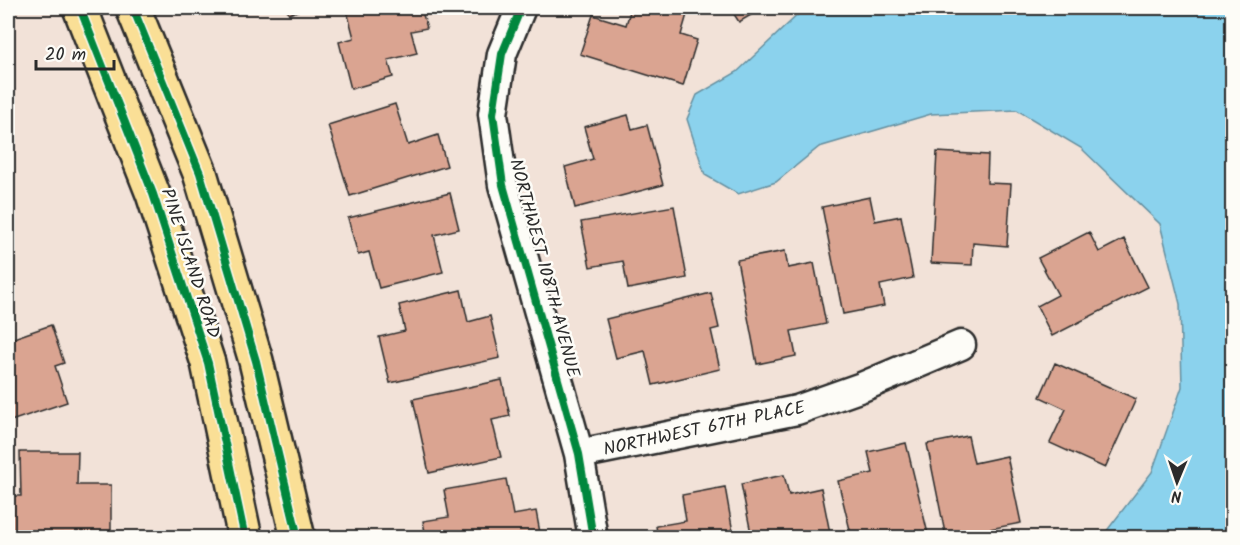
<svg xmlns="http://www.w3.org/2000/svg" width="1240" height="545" font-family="Kalam,sans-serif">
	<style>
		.water { fill: #8bd2ed; stroke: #658f9f; stroke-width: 1.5 }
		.building { fill: #daa491; stroke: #2b2b2b; stroke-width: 1.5 }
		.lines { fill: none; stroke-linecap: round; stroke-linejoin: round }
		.minor-casing { stroke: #2b2b2b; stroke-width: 33 }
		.major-casing { stroke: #2b2b2b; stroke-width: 38 }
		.minor { stroke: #fdfcf7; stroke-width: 28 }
		.major { stroke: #fadf96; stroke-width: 33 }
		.cycleway-casing { stroke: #fdfcf7; stroke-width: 11 }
		.cycleway { stroke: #00873e; stroke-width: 8 }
		.labels { text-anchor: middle; stroke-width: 5; stroke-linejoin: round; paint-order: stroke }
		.street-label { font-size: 18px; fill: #2b2b2b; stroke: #fdfcf7 }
	</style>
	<rect width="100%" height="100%" fill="#f2e2d8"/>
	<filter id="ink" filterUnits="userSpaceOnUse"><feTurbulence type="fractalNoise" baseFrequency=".0167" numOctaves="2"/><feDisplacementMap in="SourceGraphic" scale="12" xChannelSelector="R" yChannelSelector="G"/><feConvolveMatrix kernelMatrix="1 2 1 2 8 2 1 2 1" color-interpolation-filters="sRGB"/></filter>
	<g filter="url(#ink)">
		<path class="water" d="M 805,8 L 1232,8 L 1232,537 L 1102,537 L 1152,472 L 1182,387 L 1180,304 L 1160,224 L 1081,148 L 1017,110 L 931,114 L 819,147 L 776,182 L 738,194 L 705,175 L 687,119 L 697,95 L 737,72 Z"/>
		<path class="building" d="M 286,8 L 305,8 L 289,14 Z
			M 360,8 L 421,8 L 427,28 L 411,31 L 417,53 L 388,60 L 393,77 L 351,89 L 339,42 L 354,38 L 347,11 Z
			M 631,8 L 675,8 L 688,11 L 681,35 L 697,40 L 683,86 L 580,54 L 593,15 L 626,25 Z
			M 730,8 L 763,8 L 739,22 Z
			M 395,104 L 408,145 L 438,135 L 447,166 L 350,196 L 328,125 Z
			M 628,115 L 632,129 L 647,125 L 663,185 L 575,208 L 565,167 L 593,159 L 584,127 Z
			M 937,152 L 988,155 L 987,183 L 1011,184 L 1007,246 L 973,243 L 972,265 L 931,263 Z
			M 450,193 L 459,229 L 434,235 L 443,272 L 379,288 L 369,252 L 358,255 L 348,218 Z
			M 870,197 L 875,221 L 901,216 L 913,278 L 880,285 L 884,306 L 843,314 L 822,207 Z
			M 674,206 L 687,278 L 628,289 L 623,261 L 590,267 L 581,222 Z
			M 1089,232 L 1099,252 L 1124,239 L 1148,287 L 1052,336 L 1037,306 L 1058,295 L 1038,258 Z
			M 785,251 L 788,268 L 814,263 L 826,324 L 791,331 L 796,356 L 757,364 L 737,260 Z
			M 461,290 L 468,322 L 490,316 L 500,358 L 390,383 L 379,337 L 405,331 L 399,305 Z
			M 711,293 L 719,328 L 711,330 L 720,369 L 653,385 L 645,351 L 616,358 L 606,319 Z
			M 51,325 L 64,363 L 55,366 L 67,402 L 8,422 L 8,340 Z
			M 1055,363 L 1136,399 L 1105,468 L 1050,443 L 1066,409 L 1040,397 Z
			M 502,380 L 510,416 L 492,420 L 501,457 L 429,473 L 413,399 Z
			M 968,436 L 974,463 L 1007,456 L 1021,523 L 984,530 L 986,538 L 946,538 L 927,444 Z
			M 906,443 L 929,538 L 879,538 L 877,532 L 852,538 L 838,481 L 873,473 L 868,452 Z
			M 20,452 L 78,452 L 77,485 L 111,485 L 111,534 L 9,533 L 9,496 L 21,496 Z
			M 784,475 L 789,495 L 821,488 L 831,538 L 752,538 L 741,484 Z
			M 506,479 L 513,515 L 536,511 L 541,538 L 426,538 L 423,521 L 449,517 L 444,490 Z
			M 725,487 L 734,538 L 658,538 L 656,526 L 686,521 L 682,495 Z"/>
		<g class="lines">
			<defs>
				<path id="minor" d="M 521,8 L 502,54 L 493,114 L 503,185 L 579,454 L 593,538
					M 579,454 L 797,410 L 862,387 L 961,345"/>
				<path id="major" d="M 80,8 L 153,194 L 208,363 L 245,538
					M 133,8 L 200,173 L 256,361 L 298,538"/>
			</defs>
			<use href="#minor" class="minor-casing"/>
			<use href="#major" class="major-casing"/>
			<use href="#minor" class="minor"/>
			<use href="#major" class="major"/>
			<defs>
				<path id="cycleway" d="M 80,8 L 153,194 L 208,363 L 245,538
					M 133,8 L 200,173 L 256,361 L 298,538
					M 521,8 L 502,54 L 493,114 L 503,185 L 579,454 L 593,538"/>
			</defs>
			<use href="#cycleway" class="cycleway-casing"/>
			<use href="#cycleway" class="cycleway"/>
		</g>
	</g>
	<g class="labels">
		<g class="street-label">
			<text transform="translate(191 263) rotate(72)" y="6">PINE ISLAND ROAD</text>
			<text transform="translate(545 268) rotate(75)" y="6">NORTHWEST 108TH AVENUE</text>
			<text transform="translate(704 428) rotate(-12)" y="6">NORTHWEST 67TH PLACE</text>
		</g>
	</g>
	<rect width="1240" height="545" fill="none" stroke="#fdfcf7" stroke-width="30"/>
	<rect x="15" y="15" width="1210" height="515" fill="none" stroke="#2b2b2b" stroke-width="2" filter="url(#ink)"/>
	<g transform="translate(1177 482) rotate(182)" stroke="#fdfcf7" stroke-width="4.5" paint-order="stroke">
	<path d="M0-4.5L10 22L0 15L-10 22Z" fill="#2b2b2b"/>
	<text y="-9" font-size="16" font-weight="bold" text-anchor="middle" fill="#2b2b2b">N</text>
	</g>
	<path d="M36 60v9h78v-9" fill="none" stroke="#2b2b2b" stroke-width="3"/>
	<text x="45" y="60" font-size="18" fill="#2b2b2b" stroke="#fdfcf7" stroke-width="4.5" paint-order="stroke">20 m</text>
</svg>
